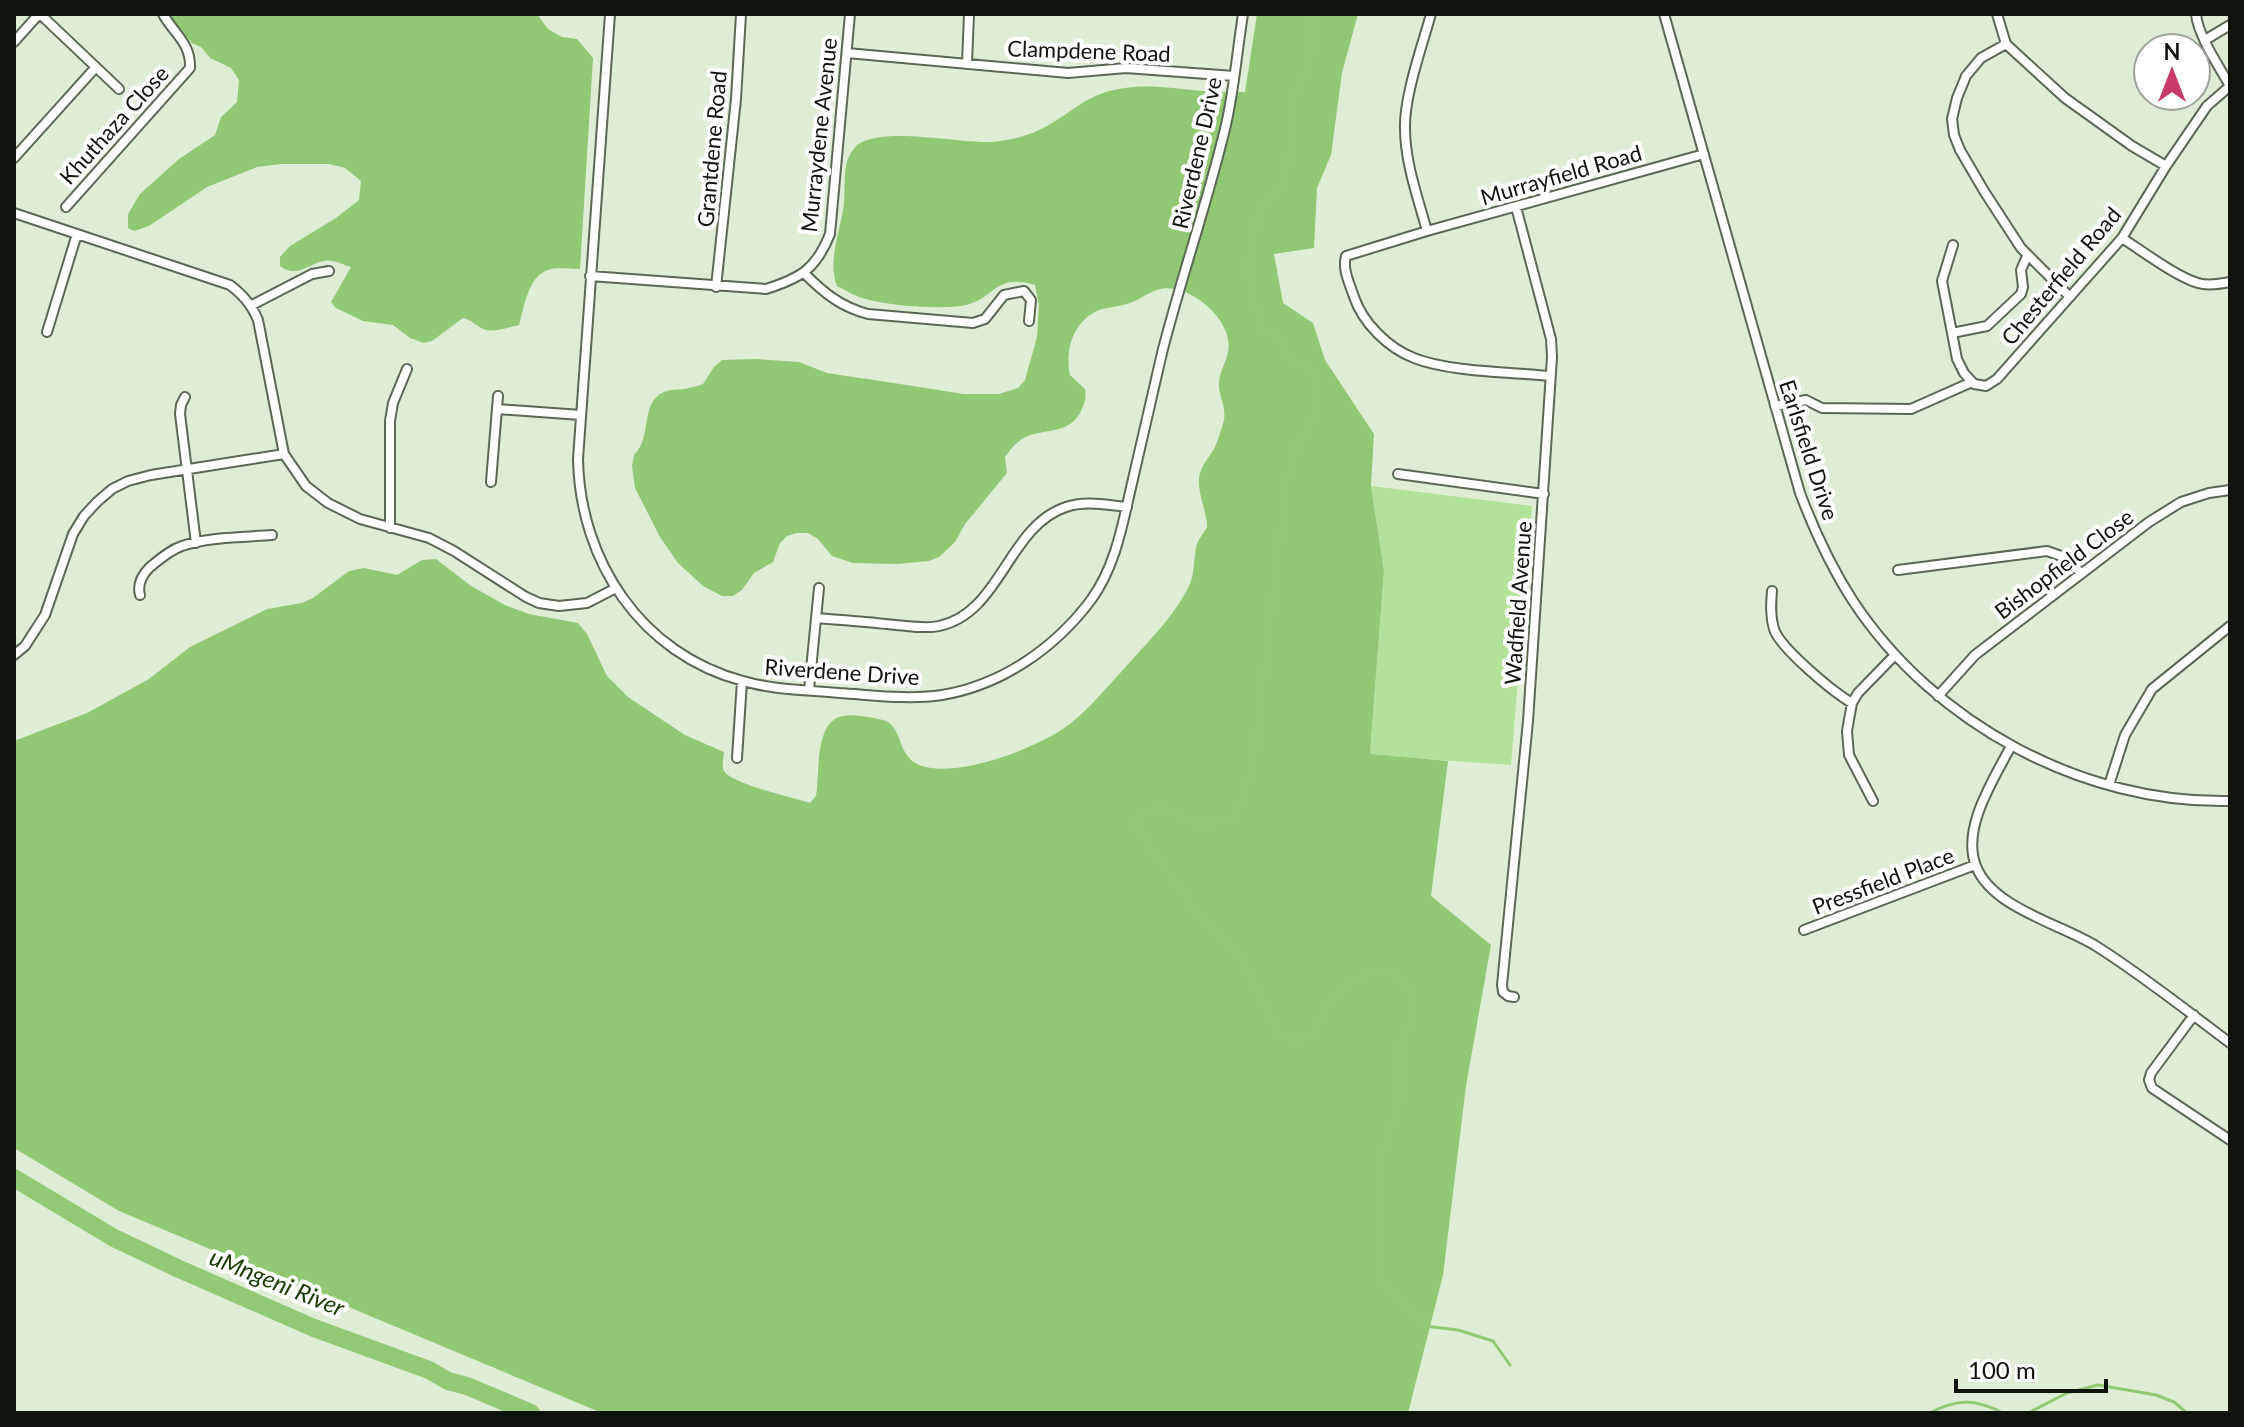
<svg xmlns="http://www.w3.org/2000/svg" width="2244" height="1427" font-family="Lato,sans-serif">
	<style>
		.green { fill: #b3e19a }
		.forest { fill: #92c874 }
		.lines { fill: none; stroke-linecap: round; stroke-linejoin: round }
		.stream { stroke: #93c975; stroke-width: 3 }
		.river { stroke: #93c975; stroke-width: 18 }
		.street-casing { stroke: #5b6855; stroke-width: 12 }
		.street { stroke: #fff; stroke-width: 8 }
		.labels { text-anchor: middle; stroke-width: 8; stroke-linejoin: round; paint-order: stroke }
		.street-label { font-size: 22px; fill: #0e130c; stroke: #fff }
		.water-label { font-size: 24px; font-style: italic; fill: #193a00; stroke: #fff }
	</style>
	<rect width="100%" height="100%" fill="#dfedd7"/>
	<path class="green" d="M 1371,486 L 1532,506 L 1511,765 L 1370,755 L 1384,571 Z"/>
	<path class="forest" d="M 170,14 L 537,14 L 548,29 L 562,37 L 577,39 L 593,58 L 580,269 C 571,269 557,267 548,270 C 528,276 524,308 519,325 C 509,327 495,332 486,330 C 477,327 473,320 463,318 L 432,341 L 424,343 L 410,338 L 393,325 L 363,321 L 336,308 L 331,302 L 351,267 C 343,265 332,259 324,261 C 307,264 297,279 280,266 L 280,257 L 290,246 L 336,218 L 359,200 L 361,181 L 345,168 L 329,164 L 281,164 L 257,167 L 207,187 L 149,226 L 134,231 L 128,228 L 128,214 L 140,194 L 179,159 L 215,135 L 221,117 L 237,102 L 239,80 L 231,68 L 210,58 L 201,47 L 192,43 L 177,27 Z
		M 1257,14 L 1358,14 L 1342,73 L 1331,155 L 1317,188 L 1314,248 L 1274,254 L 1283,303 L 1313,323 L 1325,360 L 1374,434 L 1371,486 L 1384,571 L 1370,754 L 1448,761 L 1431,896 L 1491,945 L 1466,1086 L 1443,1275 L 1408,1413 L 602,1413 L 119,1211 L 14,1148 L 14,741 L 87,713 L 149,679 L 190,647 L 267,609 L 302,603 L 313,598 L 349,571 L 364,568 L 397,575 L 422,560 L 436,559 L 471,586 L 505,605 L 529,614 L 578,623 L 587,634 L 607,676 L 628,697 L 685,735 L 724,752 C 724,757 721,766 724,771 C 732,784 794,798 810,803 L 816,796 C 820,773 814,721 843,716 C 851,714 860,716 868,717 C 873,718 881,719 886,721 C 904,730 896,757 922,766 C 960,778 1041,747 1071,723 C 1090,708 1106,688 1122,671 C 1145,645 1171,620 1187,590 C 1195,576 1193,563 1196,548 C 1197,541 1203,534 1207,527 C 1207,511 1198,496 1199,479 C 1200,466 1209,458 1215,447 C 1218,440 1221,431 1223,424 C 1228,407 1218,397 1219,382 C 1221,364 1233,356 1227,335 C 1220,310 1183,281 1157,290 C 1147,293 1139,300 1130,303 C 1119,307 1104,307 1095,312 C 1072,324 1065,352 1070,375 L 1085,389 C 1087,399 1084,404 1080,413 C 1069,433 1047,429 1028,436 C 1018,440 1011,448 1005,457 L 1007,473 L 965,524 L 955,542 L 939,557 L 929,561 L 897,564 L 853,563 L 832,556 L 818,539 L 808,533 L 797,533 L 787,536 L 780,543 L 773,562 L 754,573 L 742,590 L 733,596 L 722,596 L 703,586 L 678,563 L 660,537 L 635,488 L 632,466 L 634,455 C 653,437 639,403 664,392 C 671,389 677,390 684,389 C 690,388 697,386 703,384 L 714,367 L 722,360 L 755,359 L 799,362 L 827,373 L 900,384 L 964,394 L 999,394 L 1018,388 L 1025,380 L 1037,337 L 1039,305 L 1035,285 C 994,273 996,298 966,305 C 943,310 890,306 866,299 C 856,297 847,291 837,286 C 827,261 841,229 844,203 C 845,191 844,178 846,166 C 847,159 852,150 857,145 C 882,126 958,143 990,142 C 1004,141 1024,137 1037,131 C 1062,120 1080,100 1106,92 C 1141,82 1167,88 1202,91 C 1216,92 1231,92 1245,92 Z"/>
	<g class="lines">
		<path class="stream" d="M 1313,14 L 1313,42 L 1305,77 L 1291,105 L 1293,137 L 1281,187 L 1273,197 L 1260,203 C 1256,213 1256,222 1254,233 C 1252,245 1248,258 1248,270 C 1249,291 1257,312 1262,331 L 1282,338 L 1285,350 L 1313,376 L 1317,414 L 1297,445 L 1287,479 L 1252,773 L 1233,819 L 1212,824 L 1195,825 L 1166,807 L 1154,807 L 1133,822 L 1194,909 L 1238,952 L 1277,1032 L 1298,1041 L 1314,1034 C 1324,1011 1335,986 1360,977 C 1371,973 1387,975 1398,975 L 1411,989 L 1414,1014 L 1401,1041 L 1401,1097 L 1380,1158 L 1382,1284 L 1425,1326 L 1458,1330 L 1493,1341 L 1510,1365
			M 1929,1413 C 1958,1399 1973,1398 2003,1413
			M 2028,1413 L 2067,1393 L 2098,1385 L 2156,1395 L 2174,1402 L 2187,1413"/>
		<path class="river" d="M 14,1178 L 114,1238 L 177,1268 L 314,1328 L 429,1370 L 448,1381 L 467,1386 L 531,1413"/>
		<defs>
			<path id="street" d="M 40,14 L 119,89
				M 610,14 L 578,459 C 580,561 641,654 743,681 C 774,690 807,690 839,693 C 873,695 908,700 942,695 C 1002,685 1055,648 1091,600 C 1117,564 1123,521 1133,479 C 1143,437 1152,395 1162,353 C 1181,278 1207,204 1225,129 C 1234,92 1237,52 1243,14
				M 1664,14 L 1800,493 C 1814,530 1831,567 1853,601 C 1934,724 2083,804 2230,801
				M 1997,14 L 2006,44 L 2065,98 L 2132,146 L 2166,166
				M 2196,14 C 2198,36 2219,66 2230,86
				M 2205,40 L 2230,25
				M 14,42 L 39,14
				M 2006,44 L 1981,58 L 1966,76 L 1957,98 L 1952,119 L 1954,135 L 1960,150 L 1984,191 L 2021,248 L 2070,297
				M 847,53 L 1068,73 L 1126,68 L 1234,76
				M 967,64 L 969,14
				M 14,158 L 96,67
				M 66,207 L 190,68 C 191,43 174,34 163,14
				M 14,213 L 230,285 C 243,295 251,304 258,320 L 284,454 L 306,486 L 328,503 L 360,519 L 429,538 L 454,551 L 526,597 L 539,603 L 559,606 L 587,603 L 616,588
				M 1427,231 C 1418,198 1405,163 1405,128 C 1404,97 1422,46 1431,14
				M 2122,238 C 2142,251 2177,277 2198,283 C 2208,286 2220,284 2230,282
				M 1953,245 L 1942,281 L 1957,359 L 1964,373 L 1974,384 L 1986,386 L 1997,379 L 2122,238 L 2166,166 L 2207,106 L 2230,86
				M 805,274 C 824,293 841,307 868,314 L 973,323 L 985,319 L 1004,295 L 1024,291 L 1031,300 L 1029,321
				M 590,276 L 766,289 C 801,278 816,269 830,234 L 850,14
				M 716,287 L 736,99 L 741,14
				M 252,305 L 312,274 L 329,271
				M 47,332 L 77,234
				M 1952,333 L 1987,326 L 2021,294 L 2023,287 L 2021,270 L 2027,256
				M 1550,376 C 1510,372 1449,372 1414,358 C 1388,348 1363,323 1354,297 C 1350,284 1342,270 1346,256 L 1427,231 L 1704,154
				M 185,397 L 181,405 L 180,414 L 196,543
				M 1775,406 L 1806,400 L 1822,408 L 1911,409 L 1972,382
				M 497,409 L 581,415
				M 1398,474 L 1544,494
				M 491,482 L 498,396
				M 390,528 L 390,421 L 393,403 L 407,369
				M 1898,570 L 2047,551 L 2064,557 L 2081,573
				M 1772,591 C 1771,603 1770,616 1774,629 C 1780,648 1833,692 1852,703
				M 140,595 C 137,584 142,575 150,567 C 160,559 170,550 182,546 C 206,537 246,537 272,535
				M 817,618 C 843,620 870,622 896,625 C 910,626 926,629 939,626 C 1001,613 1008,526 1066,507 C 1085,500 1107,505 1127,507
				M 14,655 L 25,646 L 45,615 L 73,534 L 84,516 L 97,502 L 112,489 L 128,481 L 151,475 L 284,454
				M 809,690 L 819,588
				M 1938,696 L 1975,655 L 2149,522 L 2181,502 L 2209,493 L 2230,490
				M 2011,746 C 1994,779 1961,828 1976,866 C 1992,908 2061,924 2096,946 C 2142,975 2186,1010 2230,1043
				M 737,758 L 742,681
				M 2109,785 L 2125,735 L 2152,689 L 2230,626
				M 1873,801 L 1849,755 L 1847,731 L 1852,703 L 1858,693 L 1895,655
				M 1804,930 L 1975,865
				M 1514,997 L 1508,996 L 1503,992 L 1502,985 L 1528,721 L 1552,357 L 1551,339 L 1516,207
				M 2194,1015 L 2151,1073 L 2149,1080 L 2152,1088 L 2230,1140"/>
		</defs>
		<use href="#street" class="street-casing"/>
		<use href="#street" class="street"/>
	</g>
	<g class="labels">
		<g class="street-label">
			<text transform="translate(1089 51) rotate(2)" y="8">Clampdene Road</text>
			<text transform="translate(114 125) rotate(-48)" y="8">Khuthaza Close</text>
			<text transform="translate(819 135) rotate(-84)" y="8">Murraydene Avenue</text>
			<text transform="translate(712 149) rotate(-85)" y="8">Grantdene Road</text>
			<text transform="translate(1197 153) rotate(-77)" y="8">Riverdene Drive</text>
			<text transform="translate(1561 175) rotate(-16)" y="8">Murrayfield Road</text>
			<text transform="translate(2061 276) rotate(-50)" y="8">Chesterfield Road</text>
			<text transform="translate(1809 450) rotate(72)" y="8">Earlsfield Drive</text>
			<text transform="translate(2064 564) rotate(-37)" y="8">Bishopfield Close</text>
			<text transform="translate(1518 603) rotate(-86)" y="8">Wadfield Avenue</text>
			<text transform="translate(842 672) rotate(4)" y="8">Riverdene Drive</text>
			<text transform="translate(1883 881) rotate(-21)" y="8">Pressfield Place</text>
		</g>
		<g class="water-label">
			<text transform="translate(277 1283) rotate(22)" y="8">uMngeni River</text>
		</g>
	</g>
	<rect width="2244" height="1427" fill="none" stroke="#0e130c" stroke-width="32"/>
	<g transform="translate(2172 72)"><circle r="38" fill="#ffffff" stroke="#9fa19e" stroke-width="2"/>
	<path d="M0-6L14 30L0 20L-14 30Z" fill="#c83a68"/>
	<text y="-12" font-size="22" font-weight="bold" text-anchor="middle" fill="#0e130c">N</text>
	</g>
	<path d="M1956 1379v12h150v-12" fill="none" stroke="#0e130c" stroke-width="4"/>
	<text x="1968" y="1379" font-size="24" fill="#0e130c" stroke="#ffffff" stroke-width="6" paint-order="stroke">100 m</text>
</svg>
